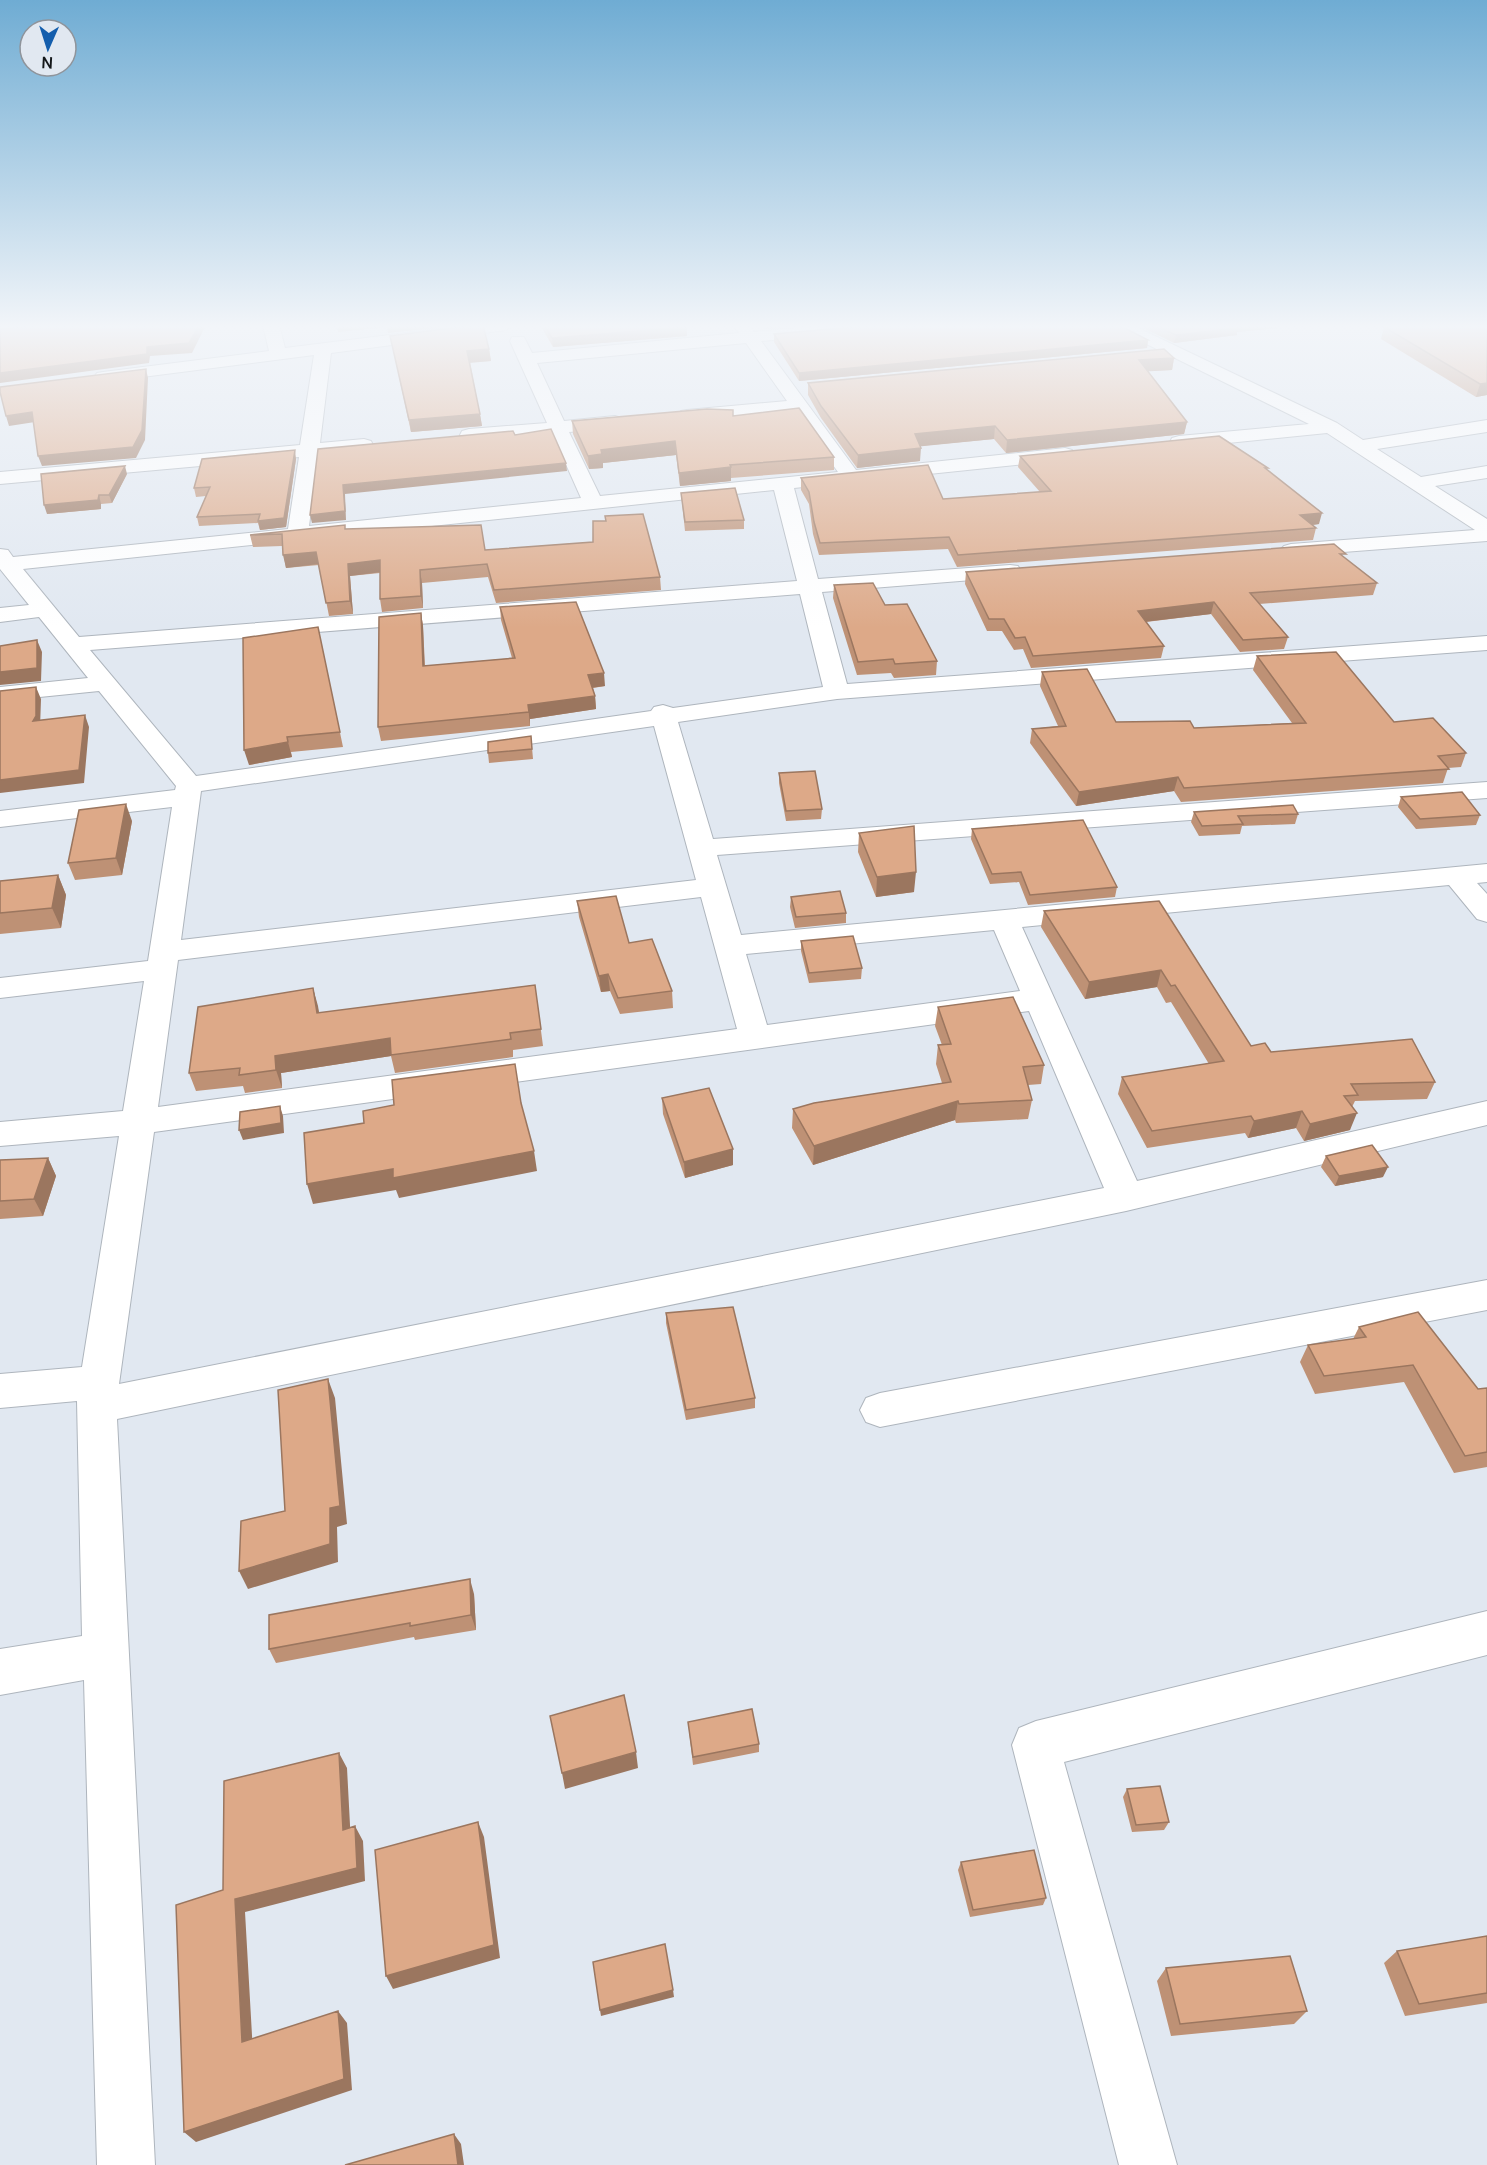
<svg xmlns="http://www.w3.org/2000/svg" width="1487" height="2165" font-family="Manrope,sans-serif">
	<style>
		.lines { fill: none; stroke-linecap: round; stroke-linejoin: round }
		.minor-casing { stroke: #aeb5bd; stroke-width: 2 }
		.minor { fill: #fff; fill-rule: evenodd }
		.wall { fill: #be9175 }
		.shaded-wall { fill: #9b765f }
		.building { fill: #dda988; stroke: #9b765f; stroke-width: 1.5 }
	</style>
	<rect width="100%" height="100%" fill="#e1e8f1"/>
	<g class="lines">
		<defs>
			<path id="minor" d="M 263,325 L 279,325 L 285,348 L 470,325 L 514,325 L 506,330 L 331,353 L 320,443 L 364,439 L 371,441 L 373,445 L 371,449 L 364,451 L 318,455 L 309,526 L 581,498 L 552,433 L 469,441 L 462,439 L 460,435 L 462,431 L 469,429 L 547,423 L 510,341 L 512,337 L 524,337 L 532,353 L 739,333 L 733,325 L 749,325 L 754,332 L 830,325 L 886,325 L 884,328 L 878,330 L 761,341 L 856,470 L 1065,448 L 1072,450 L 1075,454 L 1072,458 L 1065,460 L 794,488 L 818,579 L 1010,565 L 1018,566 L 1021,571 L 1018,576 L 1010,577 L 822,592 L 847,684 L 1487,636 L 1487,650 L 837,699 L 678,722 L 713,839 L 1487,782 L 1487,798 L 717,855 L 741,935 L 1487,864 L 1487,882 L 1477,883 L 1487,894 L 1487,922 L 1477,919 L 1449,885 L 1022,927 L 1137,1181 L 1487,1101 L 1487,1125 L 1126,1211 L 117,1419 L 155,2165 L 97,2165 L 84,1680 L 0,1695 L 0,1649 L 82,1636 L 77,1401 L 0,1408 L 0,1374 L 82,1367 L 119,1136 L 0,1146 L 0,1122 L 123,1111 L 144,981 L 0,998 L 0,978 L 148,961 L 172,807 L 0,827 L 0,811 L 175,790 L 176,786 L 99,691 L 0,701 L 0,687 L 88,678 L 39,617 L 0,622 L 0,608 L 29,605 L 0,569 L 0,549 L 8,550 L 13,557 L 288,529 L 299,457 L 0,484 L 0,472 L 300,445 L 314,355 L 103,382 L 97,381 L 94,377 L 97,373 L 103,372 L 269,351 ZM 746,343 L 787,401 L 687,410 L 681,411 L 678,415 L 681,419 L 687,420 L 794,411 L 838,472 L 600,496 L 569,432 L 615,428 L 621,426 L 624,422 L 621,418 L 615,416 L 564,421 L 537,363 ZM 774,490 L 797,581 L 79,637 L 23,569 ZM 800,594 L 823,687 L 673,708 L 663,705 L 654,707 L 651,711 L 196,776 L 90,650 ZM 654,726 L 696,880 L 181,940 L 201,791 ZM 701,897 L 737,1029 L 158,1107 L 178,960 ZM 994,930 L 1020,991 L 767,1025 L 746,954 ZM 1029,1011 L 1104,1188 L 119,1384 L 154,1132 Z
				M 1112,325 L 1132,325 L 1337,423 L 1363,440 L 1487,420 L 1487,432 L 1377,449 L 1421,477 L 1487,466 L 1487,478 L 1435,486 L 1487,519 L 1487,541 L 1291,556 L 1284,554 L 1280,550 L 1284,546 L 1291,544 L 1475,530 L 1327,433 L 1179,448 L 1172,446 L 1170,442 L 1172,438 L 1179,436 L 1309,424 L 1114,328 Z
				M 1487,1280 L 1487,1310 L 880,1427 L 866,1422 L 860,1410 L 866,1398 L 880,1393 Z
				M 1487,1611 L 1487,1655 L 1064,1762 L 1177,2165 L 1119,2165 L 1012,1745 L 1019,1728 L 1036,1721 Z"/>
		</defs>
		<use href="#minor" class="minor-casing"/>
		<use href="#minor" class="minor"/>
	</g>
	<path class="wall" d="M 540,325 L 686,325 L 687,336 L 553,347 Z
		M 1137,325 L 1278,325 L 1278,328 L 1237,332 L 1237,335 L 1174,343 Z
		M 1487,325 L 1487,395 L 1476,397 L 1381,339 L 1384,327 Z
		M 774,334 L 1148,340 L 1147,348 L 799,381 L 774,342 Z
		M 390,336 L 489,349 L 491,361 L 470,362 L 482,426 L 411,432 Z
		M 1174,358 L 1172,370 L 1148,371 L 1187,422 L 1184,434 L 1006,453 L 994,439 L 920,446 L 920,461 L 857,468 L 821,418 L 808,395 L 808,383 Z
		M 733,416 L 834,457 L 834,470 L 731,478 L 731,481 L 680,486 L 676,455 L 603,463 L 603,468 L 589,469 L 573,434 L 572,421 Z
		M 1020,456 L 1267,470 L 1319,524 L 1312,525 L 1316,528 L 1313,540 L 957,567 L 948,549 L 819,555 L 813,534 L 809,504 L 801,490 L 801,478 L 943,499 L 1040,492 L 1018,467 Z
		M 296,459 L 286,527 L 260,530 L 258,523 L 199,526 L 197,517 L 206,496 L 196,497 L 194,488 Z
		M 127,474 L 112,503 L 101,504 L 101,509 L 47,514 Z
		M 681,493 L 744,520 L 744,529 L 685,531 Z
		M 605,516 L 660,577 L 661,590 L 496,603 L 488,577 L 422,583 L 423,608 L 382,612 L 380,599 L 380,573 L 350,576 L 353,614 L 329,616 L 319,565 L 286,568 L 282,546 L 253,547 L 250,535 L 346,529 L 485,550 L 593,542 L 605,521 Z
		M 1345,558 L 1377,583 L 1373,595 L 1259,604 L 1288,637 L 1284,649 L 1240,652 L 1211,614 L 1146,622 L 1164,646 L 1161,658 L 1031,668 L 1023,649 L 1014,650 L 1002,631 L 987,631 L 965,584 L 966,572 Z
		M 834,585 L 885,605 L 937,661 L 936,675 L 894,678 L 891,673 L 857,675 L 833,598 Z
		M 500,607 L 605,686 L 593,688 L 595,696 L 596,709 L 530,719 L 530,726 L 381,741 L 378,727 L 421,613 L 423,626 L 425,666 L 512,658 L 501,620 Z
		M 318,627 L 343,747 L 291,752 L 292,757 L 249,765 Z
		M 1257,656 L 1394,722 L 1466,753 L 1461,767 L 1448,768 L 1443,783 L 1181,802 L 1174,791 L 1076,806 L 1030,743 L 1032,729 L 1058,726 L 1040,686 L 1042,672 L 1116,722 L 1194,728 L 1292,723 L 1253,670 Z
		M 531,736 L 533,759 L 489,763 L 488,753 Z
		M 779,773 L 822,809 L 821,819 L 786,821 L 779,783 Z
		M 1401,797 L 1480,815 L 1476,825 L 1416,829 L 1398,807 Z
		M 1194,812 L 1298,814 L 1295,824 L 1242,826 L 1240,834 L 1199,836 L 1191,822 Z
		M 132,821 L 122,875 L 75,880 L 68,863 Z
		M 972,829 L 1117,887 L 1115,897 L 1028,905 L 1019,882 L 990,884 L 971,839 Z
		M 859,833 L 914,892 L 876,897 L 858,852 Z
		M 58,875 L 66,895 L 61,928 L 0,934 L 0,881 Z
		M 791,897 L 846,913 L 846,923 L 795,928 L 790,907 Z
		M 577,901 L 629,943 L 672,991 L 673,1008 L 620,1014 L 610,991 L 601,992 L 579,917 Z
		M 1159,901 L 1251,1046 L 1271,1052 L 1435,1082 L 1427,1099 L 1355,1101 L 1352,1107 L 1350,1130 L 1304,1141 L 1296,1128 L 1248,1138 L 1245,1133 L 1147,1148 L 1118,1094 L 1122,1077 L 1209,1064 L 1171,1002 L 1166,1003 L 1157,987 L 1085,999 L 1041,927 L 1044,911 Z
		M 801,941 L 862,968 L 861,979 L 809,983 L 801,951 Z
		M 535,985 L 543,1046 L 513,1050 L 513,1057 L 395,1073 L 391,1056 L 281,1073 L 282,1088 L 245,1093 L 243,1086 L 196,1091 L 189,1073 L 313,988 L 319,1013 Z
		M 938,1007 L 1044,1065 L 1041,1084 L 1028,1085 L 1032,1100 L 1028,1119 L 956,1123 L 955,1120 L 813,1165 L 792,1128 L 793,1109 L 942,1083 L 936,1064 L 938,1045 L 942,1045 L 935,1026 Z
		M 662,1098 L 733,1165 L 685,1178 L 663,1114 Z
		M 1326,1156 L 1383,1177 L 1335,1186 L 1321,1167 Z
		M 48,1158 L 56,1176 L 43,1216 L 0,1219 L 0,1160 Z
		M 666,1313 L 755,1398 L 755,1408 L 686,1420 L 666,1323 Z
		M 1359,1327 L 1478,1389 L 1487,1388 L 1487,1467 L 1454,1473 L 1404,1382 L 1315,1394 L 1300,1362 L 1308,1345 L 1353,1339 Z
		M 474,1594 L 476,1630 L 415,1640 L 414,1637 L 276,1663 L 269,1649 Z
		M 688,1722 L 759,1744 L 759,1752 L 693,1765 Z
		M 1127,1789 L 1169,1822 L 1164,1830 L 1132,1832 L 1123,1797 Z
		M 961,1862 L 1046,1898 L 1043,1905 L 970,1917 L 958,1870 Z
		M 1487,1936 L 1487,2003 L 1405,2016 L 1384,1963 L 1397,1951 Z
		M 1166,1968 L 1307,2011 L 1294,2024 L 1171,2036 L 1157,1981 Z"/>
	<path class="shaded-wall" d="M 199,325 L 206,325 L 192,353 L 150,356 L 149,363 L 0,383 L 0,373 L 147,347 Z
		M 337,325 L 387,325 L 387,327 L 338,332 Z
		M 387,325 L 463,325 L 388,333 Z
		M 766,325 L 808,325 L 766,329 Z
		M 1233,325 L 1278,325 L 1278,328 L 1237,332 L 1237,335 L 1174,343 L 1176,335 Z
		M 687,327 L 687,336 L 553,347 L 552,338 Z
		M 1148,340 L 1147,348 L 799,381 L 799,373 Z
		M 489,349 L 491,361 L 469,363 L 467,351 Z
		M 1174,358 L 1172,370 L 1137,372 L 1139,360 Z
		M 146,369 L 148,378 L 145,440 L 136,458 L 42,466 L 38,456 Z
		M 1487,383 L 1487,395 L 1476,397 L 1480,384 Z
		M 32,412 L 35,422 L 9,426 L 6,416 Z
		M 480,414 L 482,426 L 411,432 L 409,420 Z
		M 1187,422 L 1184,434 L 1006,453 L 1007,440 Z
		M 995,426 L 994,439 L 914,447 L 915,434 Z
		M 675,441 L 676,455 L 603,463 L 603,468 L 589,469 L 588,456 L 601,450 Z
		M 921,448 L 920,461 L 857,468 L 858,455 Z
		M 295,450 L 296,459 L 286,527 L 260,530 L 258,521 Z
		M 566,463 L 567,471 L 345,494 L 346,520 L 312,523 L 310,515 L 343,485 Z
		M 125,466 L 127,474 L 112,503 L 109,495 Z
		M 731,467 L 731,481 L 680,486 L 679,473 Z
		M 99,495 L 101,504 L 101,509 L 47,514 L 44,505 Z
		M 1322,513 L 1319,524 L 1297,527 L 1300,515 Z
		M 316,552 L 319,564 L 286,568 L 283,555 Z
		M 380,560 L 382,572 L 350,576 L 353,614 L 350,601 L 348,564 Z
		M 420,570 L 422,583 L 423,608 L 421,596 Z
		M 1214,602 L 1211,614 L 1135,623 L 1138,611 Z
		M 421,613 L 423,626 L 425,680 L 423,666 Z
		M 37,640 L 42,652 L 41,681 L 0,685 L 0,672 Z
		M 604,673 L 605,686 L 590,688 L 588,675 Z
		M 36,687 L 41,699 L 40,728 L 33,721 Z
		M 595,696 L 596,709 L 530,719 L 530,726 L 528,705 Z
		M 85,715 L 89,727 L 84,783 L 0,793 L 0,780 Z
		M 288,742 L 292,757 L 249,765 L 244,750 Z
		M 1178,777 L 1174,791 L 1076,806 L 1079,792 Z
		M 126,804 L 132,821 L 122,875 L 116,858 Z
		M 916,872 L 914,892 L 876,897 L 877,877 Z
		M 58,875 L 66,895 L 61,928 L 52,908 Z
		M 1161,970 L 1157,987 L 1085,999 L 1089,982 Z
		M 608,974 L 610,991 L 601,992 L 599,976 Z
		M 313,988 L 318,1006 L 322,1031 L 317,1013 Z
		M 390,1038 L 391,1056 L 281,1073 L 282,1088 L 276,1070 L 275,1056 Z
		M 958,1101 L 955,1120 L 813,1165 L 814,1146 Z
		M 280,1106 L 283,1116 L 284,1133 L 243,1140 L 239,1130 Z
		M 1302,1111 L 1296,1128 L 1248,1138 L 1254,1121 Z
		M 1357,1113 L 1350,1130 L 1304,1141 L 1310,1124 Z
		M 733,1149 L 733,1165 L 685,1178 L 684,1162 Z
		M 534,1151 L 537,1171 L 399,1198 L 396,1190 L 313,1204 L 307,1184 L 393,1169 Z
		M 48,1158 L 56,1176 L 43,1216 L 34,1199 Z
		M 1388,1167 L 1383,1177 L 1335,1186 L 1339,1176 Z
		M 328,1379 L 335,1398 L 347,1524 L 337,1527 L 338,1562 L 248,1589 L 239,1571 L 330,1544 Z
		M 470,1579 L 474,1594 L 476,1630 L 471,1615 Z
		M 636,1752 L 638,1768 L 565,1789 L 562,1773 Z
		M 339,1753 L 347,1768 L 351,1844 L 343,1830 Z
		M 478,1822 L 484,1837 L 500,1958 L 393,1989 L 386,1976 Z
		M 355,1826 L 363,1841 L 365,1881 L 245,1912 L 253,2053 L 242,2042 L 235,1899 Z
		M 673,1990 L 674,1997 L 601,2016 L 600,2010 Z
		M 338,2011 L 347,2023 L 352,2090 L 196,2142 L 184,2132 Z
		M 454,2134 L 461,2144 L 464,2165 L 458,2165 Z"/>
	<path class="building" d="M 46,325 L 199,325 L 189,343 L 147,347 L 147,354 L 0,373 L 0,329 Z
		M 475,325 L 483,325 L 489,349 L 467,351 L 480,414 L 409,420 L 390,336 Z
		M 544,325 L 686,325 L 687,327 L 552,338 Z
		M 877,325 L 1119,325 L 1148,340 L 799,373 L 774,334 Z
		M 1154,325 L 1235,325 L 1233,325 L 1238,328 L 1176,335 Z
		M 1406,325 L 1487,325 L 1487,383 L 1480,384 L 1384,327 Z
		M 1164,349 L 1174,358 L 1139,360 L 1187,422 L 1007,440 L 995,426 L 915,434 L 921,448 L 858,455 L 821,406 L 808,383 Z
		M 146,369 L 142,430 L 133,447 L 38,456 L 32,412 L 6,416 L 0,392 L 0,387 Z
		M 799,408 L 834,457 L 730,465 L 731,467 L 679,473 L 675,441 L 601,450 L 602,454 L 588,456 L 572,421 L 707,409 L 733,410 L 733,416 Z
		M 551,429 L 566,463 L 343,485 L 345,511 L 310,515 L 318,449 L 513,431 L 515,435 Z
		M 1219,436 L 1268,468 L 1265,468 L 1322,513 L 1300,515 L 1316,528 L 958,555 L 949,537 L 820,543 L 814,522 L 809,492 L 801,478 L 928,465 L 943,499 L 1051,491 L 1020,456 Z
		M 295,450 L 284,518 L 258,521 L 260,514 L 197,517 L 210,487 L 194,488 L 202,459 Z
		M 125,466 L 109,495 L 99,495 L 98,500 L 44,505 L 41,474 Z
		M 735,488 L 744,520 L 685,522 L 681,493 Z
		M 643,514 L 660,577 L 494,590 L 487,564 L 420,570 L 421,596 L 380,599 L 380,560 L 348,564 L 350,601 L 326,603 L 316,552 L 283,555 L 282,534 L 250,535 L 345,525 L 345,529 L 481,525 L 485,550 L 593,542 L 593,521 L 606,521 L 605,516 Z
		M 1334,544 L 1346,554 L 1340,554 L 1377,583 L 1250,593 L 1288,637 L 1243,640 L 1214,602 L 1138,611 L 1164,646 L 1033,656 L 1025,637 L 1015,638 L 1004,619 L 989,619 L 966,572 Z
		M 873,583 L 885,605 L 907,604 L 937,661 L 895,664 L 893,659 L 858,662 L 834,585 Z
		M 576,602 L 604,673 L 588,675 L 595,696 L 528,705 L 529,712 L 378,727 L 379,617 L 421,613 L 423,666 L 515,658 L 500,607 Z
		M 318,627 L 340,732 L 287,737 L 288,742 L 244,750 L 243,638 Z
		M 37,640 L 37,668 L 0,672 L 0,646 Z
		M 1336,652 L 1394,722 L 1433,718 L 1466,753 L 1438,756 L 1449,769 L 1184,788 L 1178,777 L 1079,792 L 1032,729 L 1066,726 L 1042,672 L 1087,669 L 1116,722 L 1190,721 L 1194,728 L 1306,723 L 1257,656 Z
		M 36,687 L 36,716 L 33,721 L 85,715 L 79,770 L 0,780 L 0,691 Z
		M 531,736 L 532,749 L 488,753 L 488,742 Z
		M 815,771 L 822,809 L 786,811 L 779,773 Z
		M 1462,792 L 1480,815 L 1420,819 L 1401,797 Z
		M 126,804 L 116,858 L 68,863 L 79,810 Z
		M 1293,805 L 1298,814 L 1238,816 L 1243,824 L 1202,826 L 1194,812 Z
		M 1083,820 L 1117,887 L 1030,895 L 1021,872 L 992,874 L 972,829 Z
		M 914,826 L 916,872 L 877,877 L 859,833 Z
		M 58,875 L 52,908 L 0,913 L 0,881 Z
		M 840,891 L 846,913 L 796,917 L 791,897 Z
		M 616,896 L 629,943 L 652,939 L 672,991 L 618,998 L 608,974 L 599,976 L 577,901 Z
		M 1159,901 L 1251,1046 L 1265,1043 L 1271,1052 L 1412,1039 L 1435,1082 L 1351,1084 L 1358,1095 L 1344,1096 L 1357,1113 L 1310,1124 L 1302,1111 L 1254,1121 L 1251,1116 L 1152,1131 L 1122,1077 L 1224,1061 L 1175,985 L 1171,986 L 1161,970 L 1089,982 L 1044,911 Z
		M 853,936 L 862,968 L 809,973 L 801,941 Z
		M 535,985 L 541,1029 L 510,1033 L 511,1039 L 391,1055 L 390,1038 L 275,1056 L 276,1070 L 239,1075 L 240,1068 L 189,1073 L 198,1007 L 313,988 L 317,1013 Z
		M 1013,997 L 1044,1065 L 1023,1067 L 1032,1100 L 959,1104 L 958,1101 L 814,1146 L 793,1109 L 814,1103 L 951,1082 L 938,1045 L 951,1044 L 938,1007 Z
		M 515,1064 L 521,1103 L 534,1151 L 393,1178 L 393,1169 L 307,1184 L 304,1133 L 364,1123 L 363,1111 L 394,1105 L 392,1080 Z
		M 709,1088 L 733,1149 L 684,1162 L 662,1098 Z
		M 280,1106 L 281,1123 L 239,1130 L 240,1112 Z
		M 1372,1145 L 1388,1167 L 1339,1176 L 1326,1156 Z
		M 48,1158 L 34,1199 L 0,1201 L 0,1160 Z
		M 733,1307 L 755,1398 L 686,1410 L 666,1313 Z
		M 1418,1312 L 1478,1389 L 1487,1388 L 1487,1452 L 1465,1456 L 1413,1365 L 1324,1376 L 1308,1345 L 1366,1337 L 1359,1327 Z
		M 328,1379 L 340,1506 L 330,1508 L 330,1544 L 239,1571 L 241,1521 L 285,1511 L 278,1390 Z
		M 470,1579 L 471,1615 L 410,1626 L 410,1623 L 269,1649 L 269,1615 Z
		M 624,1695 L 636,1752 L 562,1773 L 550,1716 Z
		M 752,1709 L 759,1744 L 693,1757 L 688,1722 Z
		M 339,1753 L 343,1830 L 355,1826 L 357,1868 L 235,1899 L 242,2042 L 338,2011 L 344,2079 L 184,2132 L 176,1905 L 223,1890 L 224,1781 Z
		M 1160,1786 L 1169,1822 L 1136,1825 L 1127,1789 Z
		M 478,1822 L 494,1945 L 386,1976 L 375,1850 Z
		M 1034,1850 L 1046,1898 L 973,1910 L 961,1862 Z
		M 1487,1936 L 1487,1993 L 1419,2004 L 1397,1951 Z
		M 665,1944 L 673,1990 L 600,2010 L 593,1962 Z
		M 1290,1956 L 1307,2011 L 1180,2024 L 1166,1968 Z
		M 454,2134 L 458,2165 L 345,2165 Z"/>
	<linearGradient id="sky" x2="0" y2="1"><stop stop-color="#6facd3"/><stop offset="0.52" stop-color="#f2f5f9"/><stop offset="1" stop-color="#f2f5f9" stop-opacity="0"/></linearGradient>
	<rect width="1487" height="628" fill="url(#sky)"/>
	<g transform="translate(48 48) rotate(183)"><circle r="28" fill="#e1e8f1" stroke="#8f949b" stroke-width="1.5"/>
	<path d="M0-4.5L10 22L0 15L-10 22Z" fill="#145ead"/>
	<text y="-9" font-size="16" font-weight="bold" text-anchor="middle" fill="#14171a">N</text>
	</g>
</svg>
